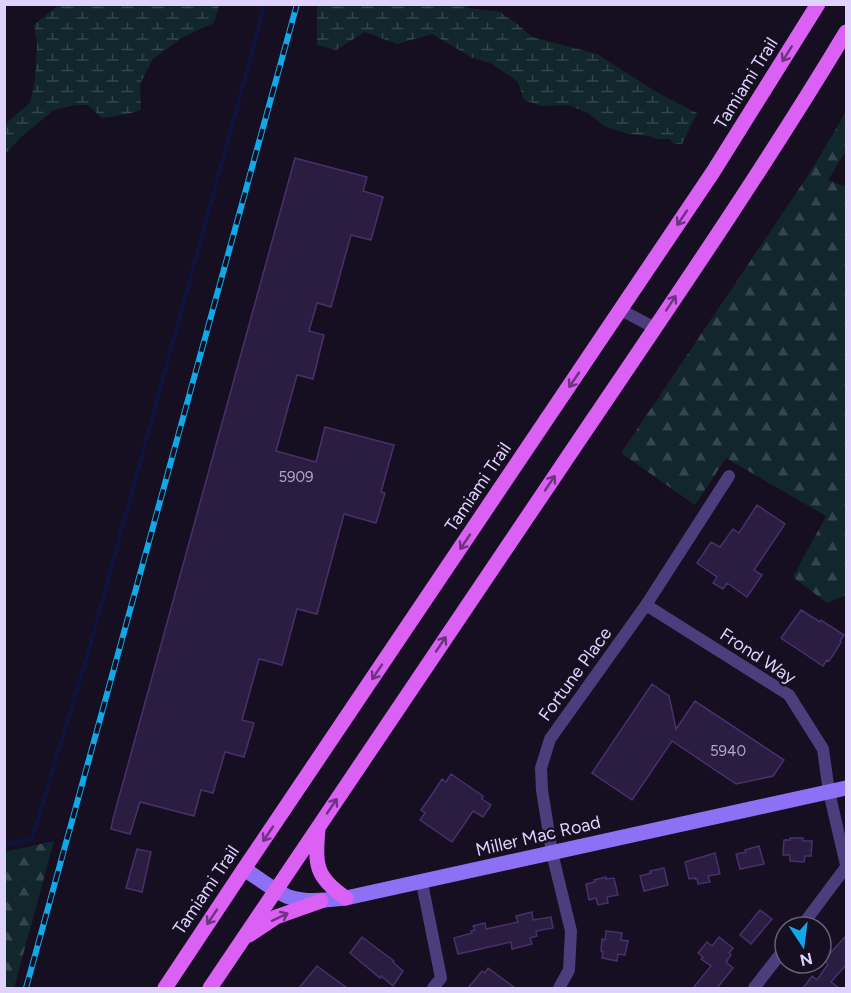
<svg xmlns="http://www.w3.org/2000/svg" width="851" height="993" font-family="Figtree,sans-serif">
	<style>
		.forest { fill: url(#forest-firs) }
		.wetland { fill: url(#wetland-marsh) }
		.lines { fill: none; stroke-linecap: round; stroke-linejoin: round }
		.stream { stroke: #0d153c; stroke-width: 4 }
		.building { fill: #2b1c41; stroke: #48306b; stroke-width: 1.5 }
		.street { stroke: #4c3d7d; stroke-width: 12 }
		.secondary { stroke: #8e70f5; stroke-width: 15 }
		.primary { stroke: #da61f4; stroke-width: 15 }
		.rail-casing { stroke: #11a8e9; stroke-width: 6 }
		.rail { stroke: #160f21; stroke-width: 4; stroke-dasharray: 11; stroke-linecap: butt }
		.oneway { stroke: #6e3480 }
		.labels { text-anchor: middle; stroke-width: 5; stroke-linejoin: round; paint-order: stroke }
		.number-label { font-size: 15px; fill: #b2a4cd }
		.street-label { font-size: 18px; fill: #dfd2fc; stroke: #160f21 }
	</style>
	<defs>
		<pattern id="forest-firs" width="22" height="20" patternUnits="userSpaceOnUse" patternTransform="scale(1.5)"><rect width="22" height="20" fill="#12272b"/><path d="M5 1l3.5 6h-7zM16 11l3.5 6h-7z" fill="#34454b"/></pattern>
		<pattern id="wetland-marsh" width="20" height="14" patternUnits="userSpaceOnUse" patternTransform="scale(1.5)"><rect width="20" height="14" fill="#12272b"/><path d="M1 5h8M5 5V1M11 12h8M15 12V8" fill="none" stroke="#34454b"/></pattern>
	</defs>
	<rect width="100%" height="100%" fill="#160f21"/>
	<path class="forest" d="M 846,112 L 846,151 L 828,180 L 846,187 L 846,595 L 827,603 L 793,577 L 826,516 L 726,458 L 695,505 L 621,453 L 809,174 Z
		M 54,841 L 14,988 L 5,988 L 5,852 Z"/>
	<path class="wetland" d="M 60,4 L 219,5 L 214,23 L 183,37 L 153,59 L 140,84 L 141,110 L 128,114 L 102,118 L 88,105 L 75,105 L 54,110 L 21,137 L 5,154 L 5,124 L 30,103 L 35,80 L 37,44 L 34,25 Z
		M 463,5 L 469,8 L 500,12 L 516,23 L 532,37 L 597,54 L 658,93 L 697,113 L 682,144 L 674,144 L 670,139 L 656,139 L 649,136 L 628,134 L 604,126 L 588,113 L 568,105 L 541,106 L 524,100 L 518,82 L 492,64 L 471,57 L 432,34 L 397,44 L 365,32 L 336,50 L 317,45 L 317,5 Z"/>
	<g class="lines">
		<path class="stream" d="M 4,845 L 32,839 L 88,653 L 257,34 L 264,4"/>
	</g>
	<path class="building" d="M 295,158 L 367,177 L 363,191 L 383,197 L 371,240 L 351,235 L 331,307 L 317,303 L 309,331 L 324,335 L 313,379 L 297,375 L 276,451 L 316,462 L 325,427 L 394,445 L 381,492 L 385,493 L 376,523 L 344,514 L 317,614 L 297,609 L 282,665 L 259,659 L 242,720 L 254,723 L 244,757 L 225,752 L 213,793 L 201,790 L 194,816 L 140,802 L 130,834 L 111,829 L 113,819 Z
		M 757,505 L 785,524 L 754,570 L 762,575 L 747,597 L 727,583 L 723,589 L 713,583 L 717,577 L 697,563 L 711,542 L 720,547 L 733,529 L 739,533 Z
		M 801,610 L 820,622 L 821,620 L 844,635 L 840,641 L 841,642 L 835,652 L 829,661 L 827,660 L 823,666 L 781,638 Z
		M 652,684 L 669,696 L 676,729 L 695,701 L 784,760 L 773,776 L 736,784 L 672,741 L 632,800 L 592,773 Z
		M 451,774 L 483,796 L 482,799 L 491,805 L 483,817 L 473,811 L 452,842 L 420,820 L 425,813 L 421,810 L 435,790 L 442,779 L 446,782 Z
		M 790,838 L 803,838 L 803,841 L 812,841 L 811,856 L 805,856 L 804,862 L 790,861 L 790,855 L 783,855 L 784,840 L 790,840 Z
		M 759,846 L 764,864 L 740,869 L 736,854 L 746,852 L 745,850 Z
		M 137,849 L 151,852 L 142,892 L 126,888 Z
		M 715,853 L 720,874 L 708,876 L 710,882 L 698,884 L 697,879 L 695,879 L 695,878 L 689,879 L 685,862 Z
		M 664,868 L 668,885 L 644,891 L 640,876 L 651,873 L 650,871 Z
		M 606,877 L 606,879 L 614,878 L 618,895 L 607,897 L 608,903 L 598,905 L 596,898 L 589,900 L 586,884 L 595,882 L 594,880 Z
		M 760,910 L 772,919 L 751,944 L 740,935 Z
		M 532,912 L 533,920 L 551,917 L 553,928 L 536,931 L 537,936 L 530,938 L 532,944 L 512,949 L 511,942 L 458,954 L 454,938 L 472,933 L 471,931 L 475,930 L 473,926 L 485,923 L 486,929 L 518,922 L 516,916 Z
		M 606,931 L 622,933 L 621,940 L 628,941 L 625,955 L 618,954 L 617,961 L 602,958 L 603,952 L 601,951 L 602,939 L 605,940 Z
		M 846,936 L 846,965 L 831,982 L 839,988 L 803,988 L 812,976 L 817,980 L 828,964 L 824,960 Z
		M 362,937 L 394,961 L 393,962 L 403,971 L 393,986 L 381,976 L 380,978 L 350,953 Z
		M 719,937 L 733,948 L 729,953 L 731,955 L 726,962 L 733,968 L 717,988 L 693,988 L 711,966 L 701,959 L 703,957 L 698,953 L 707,942 L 712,946 Z
		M 317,966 L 347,988 L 299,988 Z
		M 488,968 L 515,988 L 468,988 L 482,971 L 485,973 Z"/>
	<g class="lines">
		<path class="street" d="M 621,310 L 655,328
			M 646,605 L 789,695 L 823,749 L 829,792 L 846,865
			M 422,883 L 441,978 L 433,988
			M 801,927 L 846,867
			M 559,988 L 569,970 L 571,931 L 552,853 L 542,790 L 541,768 L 550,739 L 646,605 L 729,476
			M 754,988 L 785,948"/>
		<path class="secondary" d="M 244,869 C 257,877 275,892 289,897 C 307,903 327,900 346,898 L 846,788"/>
		<path class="primary" d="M 318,829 C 315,865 315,877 346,898
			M 249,935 L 276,917 L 321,901
			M 165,988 L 244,869 L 713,172 L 818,4
			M 210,988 C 327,814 444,640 561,467 C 658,323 757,180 846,32"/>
		<defs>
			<path id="rail" d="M 26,988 L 297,4"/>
		</defs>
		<use href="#rail" class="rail-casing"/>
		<use href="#rail" class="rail"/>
	</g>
	<defs><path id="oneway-shaft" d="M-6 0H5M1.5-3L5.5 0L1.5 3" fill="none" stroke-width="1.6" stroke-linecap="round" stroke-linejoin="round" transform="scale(1.5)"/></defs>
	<g class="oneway">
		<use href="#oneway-shaft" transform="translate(787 54) rotate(122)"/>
		<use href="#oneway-shaft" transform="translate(682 218) rotate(124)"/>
		<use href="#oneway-shaft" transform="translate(671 303) rotate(-57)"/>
		<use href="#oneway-shaft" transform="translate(574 380) rotate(124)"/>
		<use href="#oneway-shaft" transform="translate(550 483) rotate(-56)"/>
		<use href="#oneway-shaft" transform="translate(465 542) rotate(124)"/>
		<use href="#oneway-shaft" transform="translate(441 644) rotate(-56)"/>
		<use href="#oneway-shaft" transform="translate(377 672) rotate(124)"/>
		<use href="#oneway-shaft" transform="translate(332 806) rotate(-56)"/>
		<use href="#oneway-shaft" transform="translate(268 834) rotate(124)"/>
		<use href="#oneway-shaft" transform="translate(212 917) rotate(124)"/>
		<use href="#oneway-shaft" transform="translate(280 917) rotate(-26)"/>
	</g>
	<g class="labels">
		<g class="number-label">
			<text x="296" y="482">5909</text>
			<text x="728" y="756">5940</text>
		</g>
		<g class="street-label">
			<text transform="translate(746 83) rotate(-58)" y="6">Tamiami Trail</text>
			<text transform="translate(478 487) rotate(-56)" y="6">Tamiami Trail</text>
			<text transform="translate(758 656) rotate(33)" y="6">Frond Way</text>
			<text transform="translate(575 674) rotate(-54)" y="6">Fortune Place</text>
			<text transform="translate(538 836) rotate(-13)" y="6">Miller Mac Road</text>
			<text transform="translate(206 890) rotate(-56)" y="6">Tamiami Trail</text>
		</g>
	</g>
	<rect width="851" height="993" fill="none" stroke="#dfd2fc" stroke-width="12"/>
	<g transform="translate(803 945) rotate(167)"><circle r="28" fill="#160f21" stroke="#665d79" stroke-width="1.5"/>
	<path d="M0-4.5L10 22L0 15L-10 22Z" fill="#11a8e9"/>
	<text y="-9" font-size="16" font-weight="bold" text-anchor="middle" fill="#dfd2fc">N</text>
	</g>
</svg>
